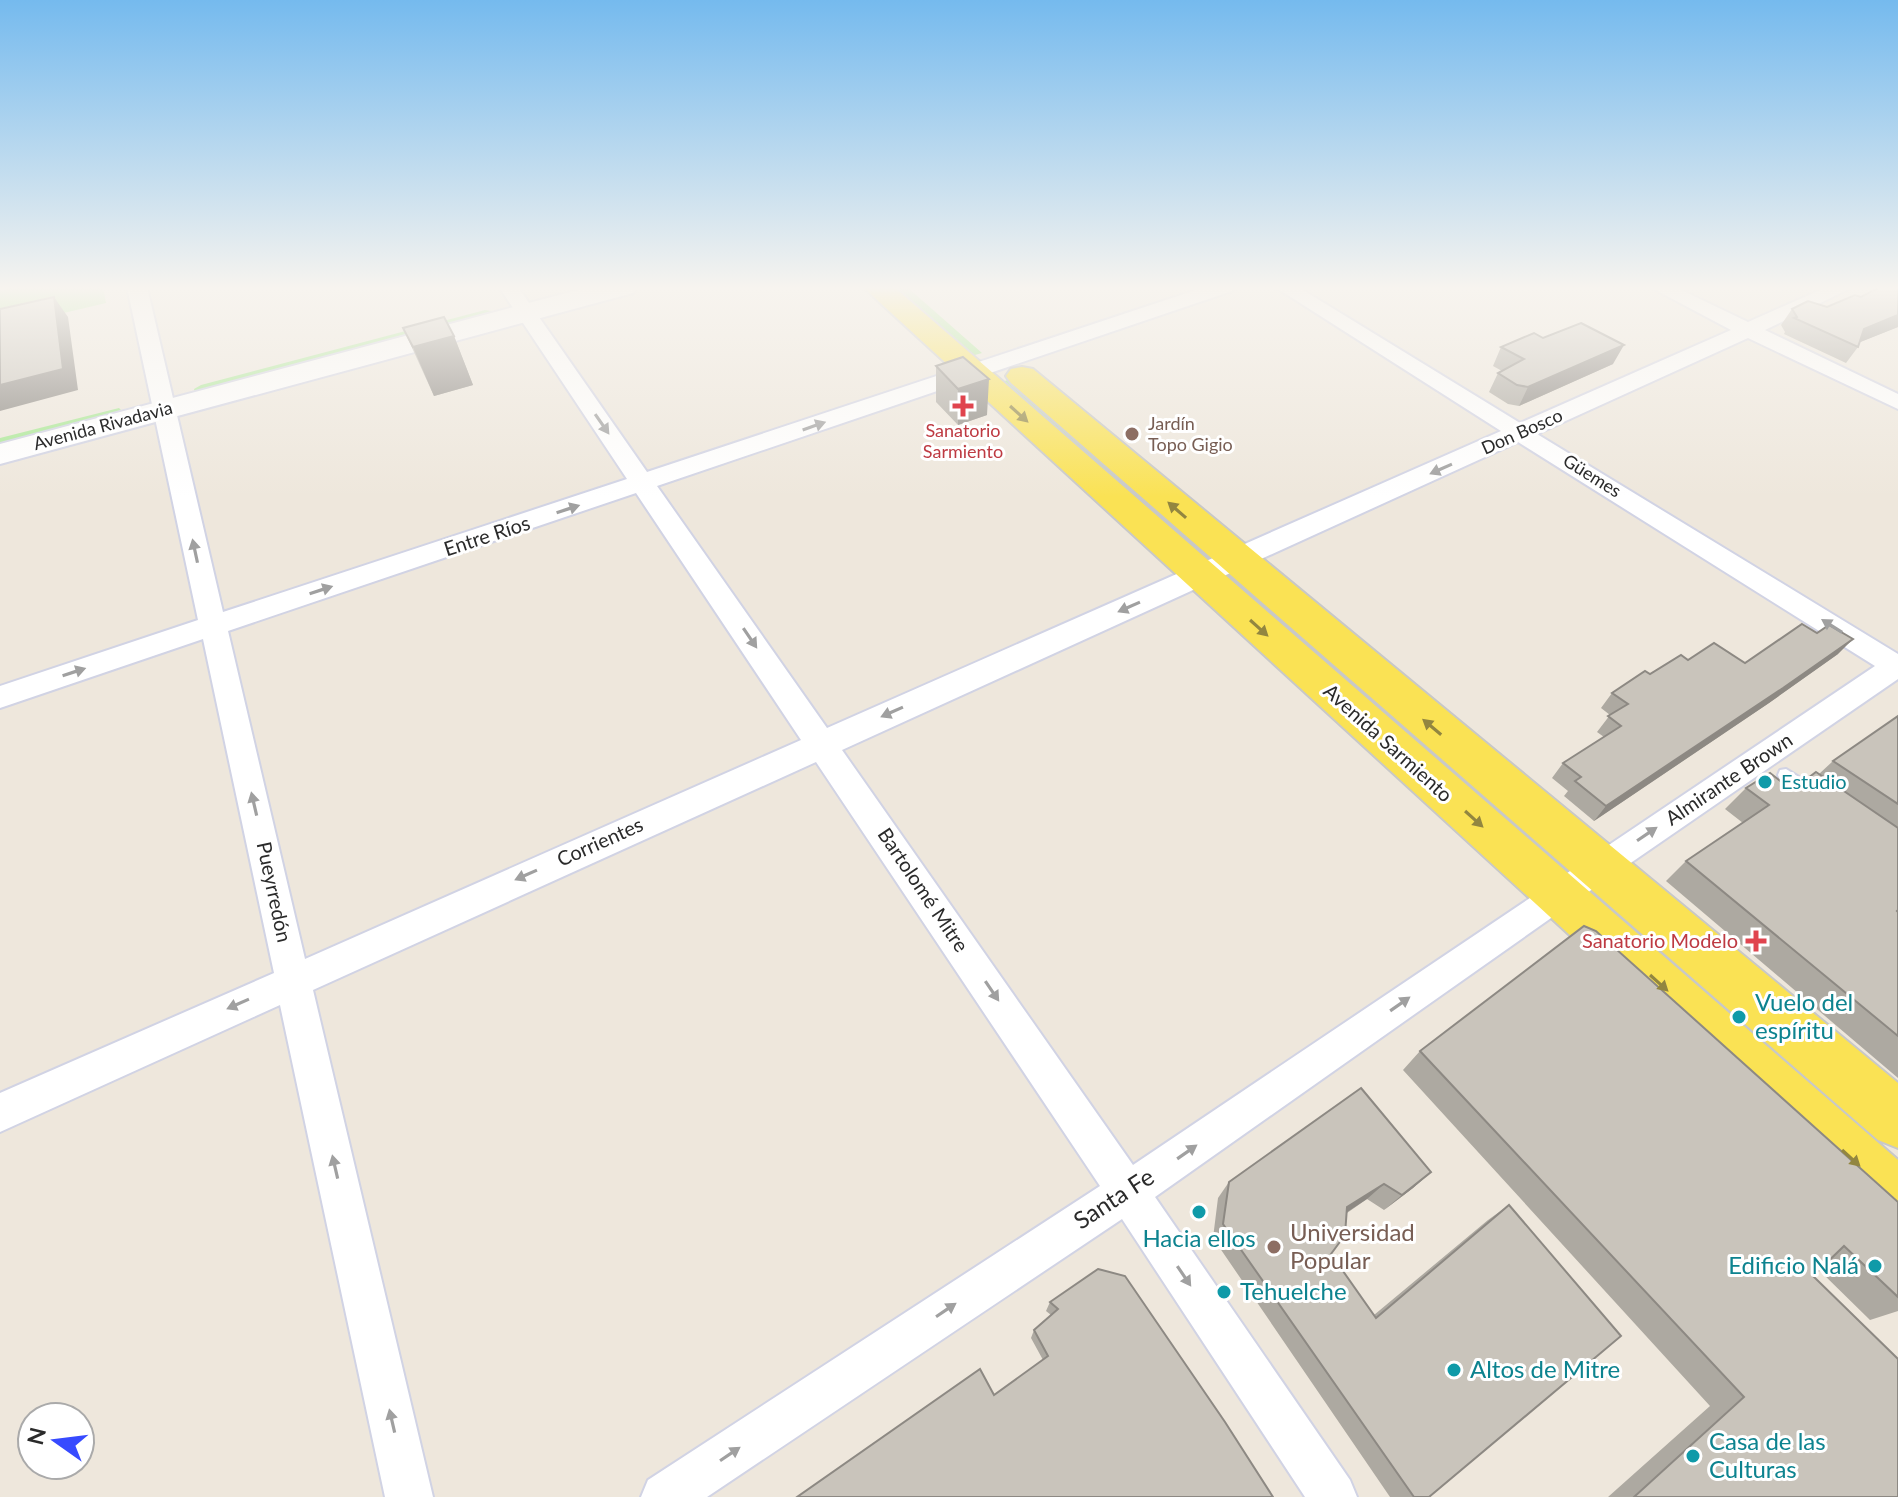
<svg xmlns="http://www.w3.org/2000/svg" width="1898" height="1497" font-family="Lato,sans-serif">
	<style>
		.green { fill: #a9e894 }
		.lines { fill: none; stroke-linecap: round; stroke-linejoin: round }
		.lane-casing { stroke: #d1d3e4; stroke-width: 4 }
		.street-casing { stroke: #d1d3e4; stroke-width: 4 }
		.secondary-casing { stroke: #d1d3e4; stroke-width: 4 }
		.primary-casing { stroke: #c8c8c8; stroke-width: 4 }
		.lane { fill: #fff; fill-rule: evenodd }
		.street { fill: #fff; fill-rule: evenodd }
		.secondary { fill: #fff; fill-rule: evenodd }
		.primary { fill: #fae254; fill-rule: evenodd }
		.wall { fill: #ada9a1 }
		.shaded-wall { fill: #8d8983 }
		.building { fill: #c9c4bb; stroke: #8d8983; stroke-width: 2 }
		.oneway { fill: #928640 }
		.oneway2 { fill: #a0a0a0 }
		.health-dot { fill: #e0444e; stroke: #fff; stroke-width: 3 }
		.education-dot { fill: #8d6e63; stroke: #fff; stroke-width: 3 }
		.culture-dot { fill: #0f9aa8; stroke: #fff; stroke-width: 3 }
		.labels { text-anchor: middle; stroke-width: 6; stroke-linejoin: round; paint-order: stroke }
		.far-education-label { font-size: 18px; fill: #785e54; stroke: #fff; text-anchor: start }
		.far-street-label { font-size: 18px; fill: #2b2b2b; stroke: #fff }
		.far-health-label { font-size: 18px; fill: #be3a42; stroke: #fff }
		.street-label { font-size: 20px; fill: #2b2b2b; stroke: #fff }
		.culture-label { font-size: 20px; fill: #0d838f; stroke: #fff; text-anchor: start }
		.health-label { font-size: 20px; fill: #be3a42; stroke: #fff; text-anchor: end }
		.near-culture-label { font-size: 24px; fill: #0d838f; stroke: #fff; text-anchor: start }
		.near-street-label { font-size: 24px; fill: #2b2b2b; stroke: #fff }
		.near-education-label { font-size: 24px; fill: #785e54; stroke: #fff; text-anchor: start }
	</style>
	<rect width="100%" height="100%" fill="#eee7dc"/>
	<path class="green" d="M 15,287 L 103,287 L 106,303 L 0,328 L 0,291 Z
		M 885,287 L 907,287 L 982,353 L 964,358 Z
		M 485,310 L 491,311 L 493,315 L 195,393 L 194,389 L 201,385 Z
		M 1008,380 L 1014,380 L 1197,542 L 1189,547 L 1001,382 Z
		M 119,408 L 124,413 L 0,447 L 0,438 Z"/>
	<g class="lines">
		<defs>
			<path id="lane" d="M 1786,769 L 1823,792 L 1825,797 L 1823,802 L 1811,802 L 1780,780 L 1778,775 L 1780,770 Z"/>
			<path id="street" d="M 127,287 L 147,287 L 223,612 L 627,479 L 499,287 L 518,287 L 647,472 L 1205,287 L 1234,287 L 1232,291 L 657,486 L 827,728 L 1501,431 L 1275,287 L 1298,287 L 1520,423 L 1731,330 L 1650,287 L 1675,287 L 1748,322 L 1827,287 L 1853,287 L 1765,330 L 1898,394 L 1898,409 L 1748,338 L 1537,434 L 1898,654 L 1898,679 L 1571,904 L 1155,1197 L 1350,1480 L 1357,1497 L 1305,1497 L 1122,1219 L 707,1497 L 641,1497 L 648,1480 L 1100,1186 L 816,762 L 313,990 L 433,1497 L 385,1497 L 280,1005 L 0,1132 L 0,1093 L 274,973 L 203,639 L 0,708 L 0,686 L 198,620 ZM 1518,442 L 1875,666 L 1133,1165 L 842,750 ZM 636,493 L 801,740 L 305,959 L 228,631 Z"/>
			<path id="secondary" d="M 589,287 L 637,287 L 633,293 L 0,464 L 0,444 Z"/>
			<path id="primary" d="M 863,287 L 894,287 L 1898,1160 L 1898,1230 L 1877,1221 L 1573,938 Z
				M 1022,367 L 1033,369 L 1898,1083 L 1898,1148 L 1878,1140 L 1011,383 L 1006,376 L 1011,369 Z"/>
		</defs>
		<use href="#lane" class="lane-casing"/>
		<use href="#street" class="street-casing"/>
		<use href="#secondary" class="secondary-casing"/>
		<use href="#primary" class="primary-casing"/>
		<use href="#lane" class="lane"/>
		<use href="#street" class="street"/>
		<use href="#secondary" class="secondary"/>
		<use href="#primary" class="primary"/>
	</g>
	<path class="wall" d="M 1898,287 L 1898,327 L 1860,342 L 1858,347 L 1846,363 L 1784,334 L 1785,332 L 1781,325 L 1792,309 L 1827,307 Z
		M 403,328 L 454,336 L 473,385 L 434,396 Z
		M 1543,338 L 1613,364 L 1519,406 L 1508,404 L 1489,392 L 1498,373 L 1502,371 L 1493,366 L 1501,347 Z
		M 936,366 L 987,415 L 958,425 L 936,402 Z
		M 1838,654 L 1769,703 L 1594,821 L 1564,796 L 1568,791 L 1552,778 L 1563,763 L 1604,737 L 1597,732 L 1610,715 L 1601,708 L 1612,693 L 1650,674 L 1688,660 L 1745,663 Z
		M 1898,716 L 1898,910 L 1897,911 L 1898,912 L 1898,1078 L 1666,881 L 1686,861 L 1743,823 L 1725,809 L 1746,788 L 1792,790 L 1819,774 L 1833,761 Z
		M 1420,1051 L 1898,1202 L 1898,1311 L 1870,1320 L 1819,1270 L 1813,1276 L 1898,1497 L 1608,1497 L 1710,1406 L 1403,1070 Z
		M 1431,1172 L 1413,1188 L 1384,1210 L 1367,1199 L 1347,1213 L 1331,1254 L 1374,1315 L 1488,1220 L 1509,1205 L 1429,1497 L 1390,1497 L 1213,1238 L 1218,1198 L 1229,1182 Z
		M 1050,1302 L 1273,1497 L 994,1395 L 1043,1360 L 1031,1338 L 1034,1330 L 1051,1315 L 1046,1311 Z"/>
	<path class="shaded-wall" d="M 54,297 L 68,317 L 78,390 L 0,411 L 0,385 Z
		M 1898,315 L 1898,327 L 1853,345 L 1864,329 Z
		M 454,336 L 473,385 L 434,396 L 413,347 Z
		M 1624,345 L 1613,364 L 1519,406 L 1528,387 Z
		M 989,379 L 987,415 L 958,425 L 958,389 Z
		M 1853,639 L 1838,654 L 1769,703 L 1594,821 L 1606,806 Z
		M 1431,1172 L 1413,1188 L 1384,1210 L 1402,1195 Z
		M 1384,1184 L 1367,1199 L 1332,1222 L 1347,1207 Z"/>
	<path class="building" d="M 1880,287 L 1898,287 L 1898,315 L 1864,329 L 1858,347 L 1794,318 L 1797,317 L 1792,309 L 1808,301 L 1827,307 L 1855,295 L 1861,297 Z
		M 54,297 L 63,369 L 0,385 L 0,309 Z
		M 444,317 L 454,336 L 413,347 L 403,328 Z
		M 1581,323 L 1624,345 L 1528,387 L 1517,385 L 1498,373 L 1524,359 L 1501,347 L 1534,333 L 1543,338 Z
		M 963,357 L 989,379 L 958,389 L 936,366 Z
		M 1802,624 L 1817,633 L 1829,625 L 1853,639 L 1783,688 L 1606,806 L 1575,781 L 1581,777 L 1563,763 L 1621,726 L 1608,716 L 1628,704 L 1612,693 L 1645,671 L 1650,674 L 1681,655 L 1688,660 L 1714,643 L 1745,663 Z
		M 1898,716 L 1898,804 L 1833,761 Z
		M 1816,772 L 1898,828 L 1898,910 L 1897,911 L 1898,912 L 1898,1036 L 1686,861 L 1769,805 L 1746,788 L 1770,773 L 1792,790 Z
		M 1584,926 L 1596,931 L 1898,1202 L 1898,1297 L 1844,1246 L 1813,1276 L 1898,1359 L 1898,1497 L 1634,1497 L 1744,1397 L 1420,1051 Z
		M 1361,1088 L 1431,1172 L 1402,1195 L 1384,1184 L 1347,1207 L 1345,1235 L 1331,1254 L 1376,1318 L 1509,1205 L 1621,1336 L 1429,1497 L 1414,1497 L 1223,1224 L 1229,1182 Z
		M 1098,1269 L 1125,1276 L 1225,1422 L 1273,1497 L 797,1497 L 980,1369 L 994,1395 L 1048,1356 L 1034,1330 L 1058,1309 L 1050,1302 Z"/>
	<defs><path id="oneway-solid" d="M-6-.8H1V-3.2L6.5 0L1 3.2V.8H-6Z" transform="scale(2)"/></defs>
	<g class="oneway">
		<use href="#oneway-solid" transform="translate(1019 414) rotate(42)"/>
		<use href="#oneway-solid" transform="translate(1177 510) rotate(-139)"/>
		<use href="#oneway-solid" transform="translate(1259 628) rotate(42)"/>
		<use href="#oneway-solid" transform="translate(1432 727) rotate(-140)"/>
		<use href="#oneway-solid" transform="translate(1474 819) rotate(42)"/>
		<use href="#oneway-solid" transform="translate(1659 983) rotate(42)"/>
		<use href="#oneway-solid" transform="translate(1851 1158) rotate(42)"/>
	</g>
	<g class="oneway2">
		<use href="#oneway-solid" transform="translate(602 424) rotate(55)"/>
		<use href="#oneway-solid" transform="translate(814 426) rotate(-19)"/>
		<use href="#oneway-solid" transform="translate(1441 469) rotate(156)"/>
		<use href="#oneway-solid" transform="translate(568 509) rotate(-18)"/>
		<use href="#oneway-solid" transform="translate(195 551) rotate(-102)"/>
		<use href="#oneway-solid" transform="translate(321 590) rotate(-18)"/>
		<use href="#oneway-solid" transform="translate(1129 607) rotate(156)"/>
		<use href="#oneway-solid" transform="translate(1832 626) rotate(-148)"/>
		<use href="#oneway-solid" transform="translate(750 638) rotate(56)"/>
		<use href="#oneway-solid" transform="translate(74 672) rotate(-18)"/>
		<use href="#oneway-solid" transform="translate(892 712) rotate(156)"/>
		<use href="#oneway-solid" transform="translate(254 804) rotate(-103)"/>
		<use href="#oneway-solid" transform="translate(1647 834) rotate(-34)"/>
		<use href="#oneway-solid" transform="translate(526 875) rotate(156)"/>
		<use href="#oneway-solid" transform="translate(992 991) rotate(56)"/>
		<use href="#oneway-solid" transform="translate(238 1004) rotate(156)"/>
		<use href="#oneway-solid" transform="translate(1400 1004) rotate(-35)"/>
		<use href="#oneway-solid" transform="translate(1187 1152) rotate(-35)"/>
		<use href="#oneway-solid" transform="translate(335 1167) rotate(-103)"/>
		<use href="#oneway-solid" transform="translate(1184 1276) rotate(56)"/>
		<use href="#oneway-solid" transform="translate(946 1310) rotate(-34)"/>
		<use href="#oneway-solid" transform="translate(392 1421) rotate(-103)"/>
		<use href="#oneway-solid" transform="translate(730 1454) rotate(-34)"/>
	</g>
	<linearGradient id="sky" x2="0" y2="1"><stop stop-color="#75baee"/><stop offset="0.58" stop-color="#f7f4ef"/><stop offset="1" stop-color="#f7f4ef" stop-opacity="0"/></linearGradient>
	<rect width="1898" height="497" fill="url(#sky)"/>
	<g class="health-dot">
		<path d="M959 394h8v8h8v8h-8v8h-8v-8h-8v-8h8z"/>
		<path d="M1752 929h8v8h8v8h-8v8h-8v-8h-8v-8h8z"/>
	</g>
	<g class="education-dot">
		<circle cx="1132" cy="434" r="8"/>
		<circle cx="1274" cy="1247" r="8"/>
	</g>
	<g class="culture-dot">
		<circle cx="1765" cy="782" r="8"/>
		<circle cx="1739" cy="1017" r="8"/>
		<circle cx="1199" cy="1212" r="8"/>
		<circle cx="1875" cy="1266" r="8"/>
		<circle cx="1224" cy="1292" r="8"/>
		<circle cx="1454" cy="1370" r="8"/>
		<circle cx="1693" cy="1456" r="8"/>
	</g>
	<g class="labels">
		<g class="far-education-label">
			<text x="1148" y="430">Jardín<tspan x="1148" dy="21">Topo Gigio</tspan></text>
		</g>
		<g class="far-street-label">
			<text transform="translate(103 426) rotate(-15)" y="6">Avenida Rivadavia</text>
			<text transform="translate(1522 432) rotate(-24)" y="6">Don Bosco</text>
			<text transform="translate(1592 476) rotate(32)" y="6">Güemes</text>
		</g>
		<g class="far-health-label">
			<text x="963" y="437">Sanatorio<tspan x="963" dy="21">Sarmiento</tspan></text>
		</g>
		<g class="street-label">
			<text transform="translate(487 536) rotate(-18)" y="7">Entre Ríos</text>
			<text transform="translate(1388 743) rotate(42)" y="7">Avenida Sarmiento</text>
			<text transform="translate(1729 779) rotate(-34)" y="7">Almirante Brown</text>
			<text transform="translate(600 842) rotate(-24)" y="7">Corrientes</text>
			<text transform="translate(923 890) rotate(56)" y="7">Bartolomé Mitre</text>
			<text transform="translate(274 892) rotate(78)" y="7">Pueyrredón</text>
		</g>
		<g class="culture-label">
			<text x="1781" y="789">Estudio</text>
		</g>
		<g class="health-label">
			<text x="1738" y="948">Sanatorio Modelo</text>
		</g>
		<g class="near-culture-label">
			<text x="1755" y="1011">Vuelo del<tspan x="1755" dy="28">espíritu</tspan></text>
			<text x="1199" y="1247" text-anchor="middle">Hacia ellos</text>
			<text x="1859" y="1274" text-anchor="end">Edificio Nalá</text>
			<text x="1240" y="1300">Tehuelche</text>
			<text x="1470" y="1378">Altos de Mitre</text>
			<text x="1709" y="1450">Casa de las<tspan x="1709" dy="28">Culturas</tspan></text>
		</g>
		<g class="near-street-label">
			<text transform="translate(1114 1199) rotate(-33)" y="8">Santa Fe</text>
		</g>
		<g class="near-education-label">
			<text x="1290" y="1241">Universidad<tspan x="1290" dy="28">Popular</tspan></text>
		</g>
	</g>
	<g transform="translate(56 1441) rotate(284)"><circle r="38" fill="#ffffff" stroke="#aaaaaa" stroke-width="2"/>
	<path d="M0-6L14 30L0 20L-14 30Z" fill="#374aff"/>
	<text y="-12" font-size="22" font-weight="bold" text-anchor="middle" fill="#2b2b2b">N</text>
	</g>
</svg>
